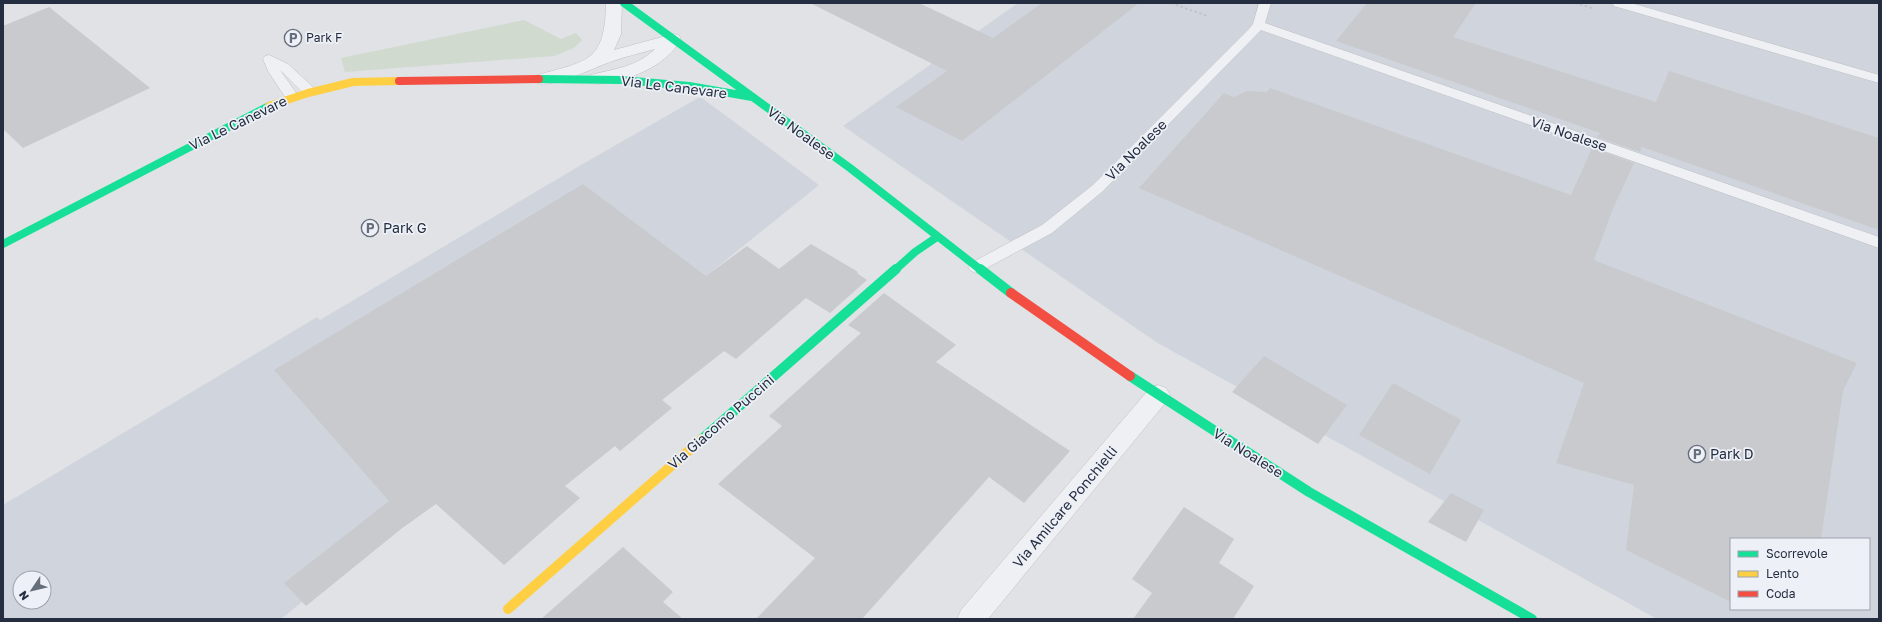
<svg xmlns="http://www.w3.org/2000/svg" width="1882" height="622" font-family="'Golos Text',sans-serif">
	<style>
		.built { fill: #d0d5dd; fill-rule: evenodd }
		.green { fill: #d0dacf }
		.building { fill: #c8cace }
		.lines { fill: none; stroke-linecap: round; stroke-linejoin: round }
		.lane-casing { stroke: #bec0c4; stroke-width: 1 }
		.street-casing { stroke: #bec0c4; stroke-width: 1 }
		.path { stroke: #c2c3c9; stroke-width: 2; stroke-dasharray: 2.5 2.5; stroke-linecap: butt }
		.lane { fill: #eff0f3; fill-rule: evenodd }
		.street { fill: #eff0f3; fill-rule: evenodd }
		.fast-far1 { stroke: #16e098; stroke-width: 8 }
		.fast { stroke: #16e098; stroke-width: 10 }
		.slow-far1 { stroke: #ffcf43; stroke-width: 8 }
		.slow { stroke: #ffcf43; stroke-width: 10 }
		.jam-far1 { stroke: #f24e42; stroke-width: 8 }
		.jam { stroke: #f24e42; stroke-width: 10 }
		.labels { text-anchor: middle; stroke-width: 3.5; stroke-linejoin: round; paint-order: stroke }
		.far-poi-label { font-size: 12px; fill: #252e41; stroke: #edf0f6; text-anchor: start }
		.street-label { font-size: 14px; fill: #252e41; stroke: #edf0f6 }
		.poi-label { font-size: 14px; fill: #252e41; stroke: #edf0f6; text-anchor: start }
	</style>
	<rect width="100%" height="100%" fill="#e0e2e6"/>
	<path class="built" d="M 1018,3 L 1879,3 L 1879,619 L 1657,619 L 1156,342 L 843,126 ZM 1731,539 L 1869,539 L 1869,609 L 1731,609 Z
		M 698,98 L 702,98 L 819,185 L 281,619 L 3,619 L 3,505 L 317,317 L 320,320 L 581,165 ZM 20,578 L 44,578 L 44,602 L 20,602 Z"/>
	<path class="green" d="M 524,20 L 561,39 L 576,33 L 582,40 L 574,48 L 554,56 L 345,72 L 341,58 Z"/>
	<path class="building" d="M 810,3 L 919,3 L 993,38 L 1042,3 L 1139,3 L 962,141 L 896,107 L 947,71 Z
		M 1367,3 L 1476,3 L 1453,37 L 1656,102 L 1669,71 L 1879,138 L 1879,230 L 1642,147 L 1640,152 L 1597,137 L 1600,133 L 1336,41 Z
		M 49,7 L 150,88 L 23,148 L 3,129 L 3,26 Z
		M 1270,88 L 1571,195 L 1592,148 L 1634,163 L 1612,211 L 1594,260 L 1857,363 L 1843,391 L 1821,539 L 1731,539 L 1731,602 L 1626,550 L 1634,485 L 1556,463 L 1584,383 L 1139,188 L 1224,93 L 1234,97 L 1247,91 L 1267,92 Z
		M 583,184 L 706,276 L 747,246 L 779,269 L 811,244 L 858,272 L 857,273 L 867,280 L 830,313 L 806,298 L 736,359 L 724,351 L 662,400 L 672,408 L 620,451 L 615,446 L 565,486 L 580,498 L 504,565 L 436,504 L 401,529 L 306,606 L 284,583 L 389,501 L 274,370 Z
		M 884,293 L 956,345 L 936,362 L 1070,451 L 1024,503 L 989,477 L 862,619 L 756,619 L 815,558 L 718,484 L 782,426 L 769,416 L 861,333 L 848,325 Z
		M 1264,356 L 1347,405 L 1318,444 L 1232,392 Z
		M 1393,383 L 1461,420 L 1430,474 L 1359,435 Z
		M 1451,493 L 1484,510 L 1466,542 L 1428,522 Z
		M 1184,507 L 1234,539 L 1219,563 L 1254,586 L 1233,619 L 1133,619 L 1152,593 L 1132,579 Z
		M 623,547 L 673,592 L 663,602 L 683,619 L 541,619 Z"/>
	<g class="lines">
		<defs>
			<path id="lane" d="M 1259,3 L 1271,3 L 1265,23 L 1879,237 L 1879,248 L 1261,30 L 1103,191 L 1052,233 L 981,271 L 976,273 L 971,271 L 968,267 L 971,263 L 1042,225 L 1093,185 L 1249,29 L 1253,24 Z
				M 1612,3 L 1631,3 L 1879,75 L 1879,83 L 1614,6 Z
				M 269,55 L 288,64 L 314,88 L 316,91 L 314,94 L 304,94 L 280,70 L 299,97 L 297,100 L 287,100 L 268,71 L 263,59 L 265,56 Z"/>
			<path id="street" d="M 606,3 L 622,3 L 621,34 L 614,50 L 673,34 L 679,35 L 681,40 C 665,64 642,75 614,81 C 606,83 598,85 590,83 L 587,79 L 590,75 C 614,69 637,67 655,49 C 641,53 627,56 613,61 C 594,67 556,88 537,83 L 534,79 L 537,75 C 588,61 605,62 606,3 Z
				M 1158,385 L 1166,388 L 1170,395 L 1166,402 L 988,619 L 957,619 L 961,610 L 1150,388 Z"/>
		</defs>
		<use href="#lane" class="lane-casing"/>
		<use href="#street" class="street-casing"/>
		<path class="path" d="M 1171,3 L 1207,16
			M 1575,3 L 1592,8"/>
		<use href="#lane" class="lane"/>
		<use href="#street" class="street"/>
		<path class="fast-far1" d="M 624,3 L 850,168 L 981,270
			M 539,79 L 622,80 L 689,86 L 752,97
			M 3,244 L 269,106
			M 895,270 L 915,252 L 937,237"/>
		<path class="fast" d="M 980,269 L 1011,293
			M 1130,376 L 1309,492 L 1532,619
			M 702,439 L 896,269"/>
		<path class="slow-far1" d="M 269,106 L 308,93 L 353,82 L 399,81"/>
		<path class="slow" d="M 508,609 L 702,439"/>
		<path class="jam-far1" d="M 399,81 L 539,79"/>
		<path class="jam" d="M 1011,293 L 1130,376"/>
	</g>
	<defs>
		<symbol id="parking-ring" viewBox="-11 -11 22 22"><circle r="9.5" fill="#edf0f6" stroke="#666d7b" stroke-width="1.5"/><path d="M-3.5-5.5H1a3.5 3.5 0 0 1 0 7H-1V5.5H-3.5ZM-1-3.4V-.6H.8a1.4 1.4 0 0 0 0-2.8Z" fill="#666d7b"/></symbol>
	</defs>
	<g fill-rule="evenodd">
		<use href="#parking-ring" x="283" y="28" width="20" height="20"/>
		<use href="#parking-ring" x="360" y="218" width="20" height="20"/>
		<use href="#parking-ring" x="1687" y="444" width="20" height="20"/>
	</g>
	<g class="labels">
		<g class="far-poi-label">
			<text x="306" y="42">Park F</text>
		</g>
		<g class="street-label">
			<text transform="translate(674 87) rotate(7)" y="5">Via Le Canevare</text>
			<text transform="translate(238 123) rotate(-26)" y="5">Via Le Canevare</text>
			<text transform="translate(801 133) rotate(36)" y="5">Via Noalese</text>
			<text transform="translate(1569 134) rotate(19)" y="5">Via Noalese</text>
			<text transform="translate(1136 150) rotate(-45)" y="5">Via Noalese</text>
			<text transform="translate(721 422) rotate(-41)" y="5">Via Giacomo Puccini</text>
			<text transform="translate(1248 453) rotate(32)" y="5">Via Noalese</text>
			<text transform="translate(1065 507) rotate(-50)" y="5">Via Amilcare Ponchielli</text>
		</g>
		<g class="poi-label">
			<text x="383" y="233">Park G</text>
			<text x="1710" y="459">Park D</text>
		</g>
	</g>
	<rect width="1882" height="622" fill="none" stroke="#252e41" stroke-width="8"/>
	<rect x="1730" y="538" width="140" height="72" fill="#edf0f6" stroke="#9da2ae"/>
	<rect x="1738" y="551" width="20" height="6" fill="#16e098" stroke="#9da2ae"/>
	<text x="1766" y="558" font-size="12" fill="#252e41">Scorrevole</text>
	<rect x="1738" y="571" width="20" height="6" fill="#ffcf43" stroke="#9da2ae"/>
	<text x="1766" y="578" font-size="12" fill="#252e41">Lento</text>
	<rect x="1738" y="591" width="20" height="6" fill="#f24e42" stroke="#9da2ae"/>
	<text x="1766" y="598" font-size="12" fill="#252e41">Coda</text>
	<g transform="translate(32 590) rotate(235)"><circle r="19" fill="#edf0f6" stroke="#9da2ae"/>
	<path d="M0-3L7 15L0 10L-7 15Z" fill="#666d7b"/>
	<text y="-6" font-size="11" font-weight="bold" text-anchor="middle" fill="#252e41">N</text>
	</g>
</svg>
